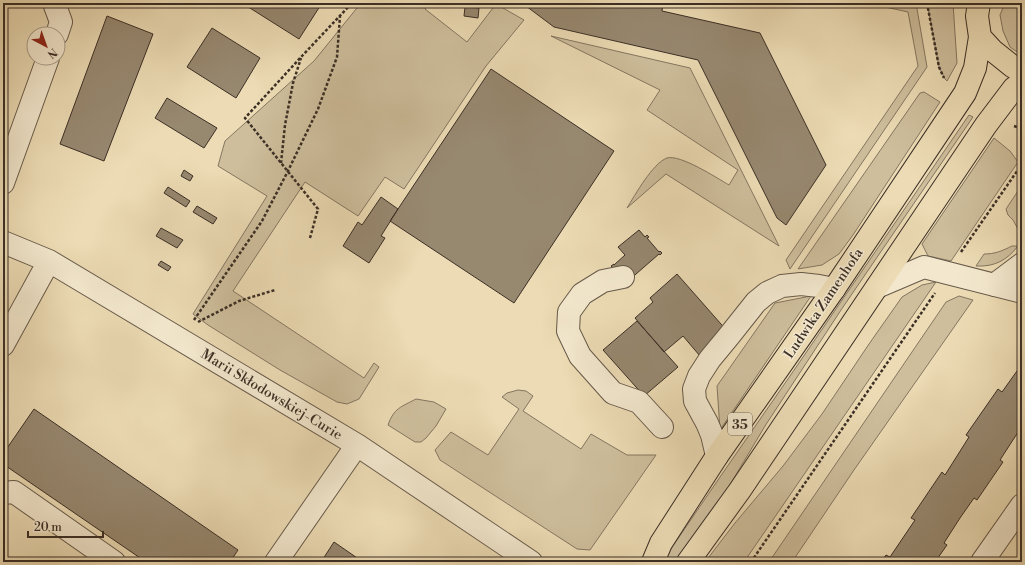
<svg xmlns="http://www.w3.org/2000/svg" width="1025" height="565" font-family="'Libre Bodoni',serif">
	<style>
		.green { fill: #cebe9c; stroke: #847661 }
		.building { fill: #978870; stroke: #3b2f26 }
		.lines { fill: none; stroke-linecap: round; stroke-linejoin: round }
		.minor-casing { stroke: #675a4a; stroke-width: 24 }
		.major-casing { stroke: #3b2f26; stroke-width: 24 }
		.path { stroke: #3b2f26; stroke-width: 2.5; stroke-dasharray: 3 2; stroke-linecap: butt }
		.minor { stroke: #f3e8ce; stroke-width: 22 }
		.major { stroke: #ecdbb4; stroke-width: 22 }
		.labels { text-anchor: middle; stroke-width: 3; stroke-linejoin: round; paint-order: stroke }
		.shield { fill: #f3e8ce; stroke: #726658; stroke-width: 1 }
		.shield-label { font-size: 13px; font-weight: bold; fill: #3b2f26 }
		.street-label { font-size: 14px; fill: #3b2f26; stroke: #f3e8ce }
	</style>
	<rect width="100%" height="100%" fill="#ecdbb4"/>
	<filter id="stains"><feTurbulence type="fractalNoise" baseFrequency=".005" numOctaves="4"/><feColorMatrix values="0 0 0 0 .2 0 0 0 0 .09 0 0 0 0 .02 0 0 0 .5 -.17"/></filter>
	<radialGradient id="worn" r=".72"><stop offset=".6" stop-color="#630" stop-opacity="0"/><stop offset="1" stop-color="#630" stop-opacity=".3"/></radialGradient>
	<path class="green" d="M 361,3 L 429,3 L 425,9 L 467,42 L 496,4 L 524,20 L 486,66 L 404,189 L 385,177 L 358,216 L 305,182 L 233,291 L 364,378 L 374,363 L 379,367 L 359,399 L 347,404 L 337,402 L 280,370 L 208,325 L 193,314 L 267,196 L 218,166 L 225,141 L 314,61 Z
		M 867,3 L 916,3 L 927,67 L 790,269 L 786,260 L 918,66 L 908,12 Z
		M 927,3 L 953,3 L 957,63 L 947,81 L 945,79 L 939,67 Z
		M 1005,3 L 1022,3 L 1022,53 L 1020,54 L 1010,47 L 1003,31 L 1000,15 Z
		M 551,36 L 690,68 L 779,246 L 666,174 L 627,208 C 635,195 653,163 667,158 C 680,154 717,178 729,185 L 738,170 L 647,110 L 660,90 Z
		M 924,92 L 940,102 L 853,235 L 839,254 L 822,265 L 798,269 L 920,93 Z
		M 969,115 L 973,117 L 841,310 L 765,426 L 691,550 L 682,562 L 662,562 L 720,477 L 790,376 Z
		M 994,138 L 1010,151 L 1018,162 L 951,261 L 928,256 L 922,244 Z
		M 1022,185 L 1022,232 L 1019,231 L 1013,220 L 1008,215 L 1006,209 Z
		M 1012,246 L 1018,246 C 1007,260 995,267 976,266 L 984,254 C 995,254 1002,251 1012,246 Z
		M 936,282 L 744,562 L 705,562 L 735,523 L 783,466 L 822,414 L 869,344 L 902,297 L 922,285 Z
		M 811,296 L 720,430 L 717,386 L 775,303 Z
		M 959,296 L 973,300 L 854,470 L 792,562 L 769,562 L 946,302 Z
		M 518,390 L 526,391 L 533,396 L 523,411 L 581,449 L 591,434 L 627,455 L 656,455 L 590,550 L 577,549 L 440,460 L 435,450 L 451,432 L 488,455 L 519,409 L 502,397 L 507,393 Z
		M 416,399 L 434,402 L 446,409 L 436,426 L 426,438 L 421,442 L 415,442 L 388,425 C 394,408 401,407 416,399 Z"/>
	<path class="building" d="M 242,3 L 322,3 L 299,39 Z
		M 522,3 L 663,3 L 662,11 L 760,33 L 826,165 L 786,225 L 777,218 L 698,60 L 554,27 Z
		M 465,7 L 479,8 L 478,18 L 464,16 Z
		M 107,16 L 153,34 L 104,161 L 60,144 Z
		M 212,28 L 260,58 L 236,98 L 187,67 Z
		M 491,69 L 614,151 L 514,303 L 390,221 Z
		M 167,98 L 217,128 L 204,148 L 155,118 Z
		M 184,170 L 193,176 L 190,181 L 181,176 Z
		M 168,187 L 190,201 L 186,207 L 164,193 Z
		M 381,197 L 398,209 L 381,236 L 385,238 L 369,263 L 343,246 L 358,222 L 362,225 Z
		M 197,206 L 217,218 L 213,224 L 193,212 Z
		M 161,228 L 183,240 L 177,248 L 156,236 Z
		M 639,230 L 645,237 L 647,235 L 649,237 L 647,238 L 659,252 L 660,251 L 662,253 L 660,255 L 659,254 L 628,281 L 626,281 L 614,267 L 613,268 L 611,266 L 614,264 L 614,265 L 625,255 L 618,247 Z
		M 161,261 L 171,267 L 168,271 L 158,265 Z
		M 677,274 L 728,332 L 700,356 L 683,336 L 664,352 L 635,318 L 653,302 L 650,298 Z
		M 637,321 L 678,367 L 644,396 L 603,350 Z
		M 1022,364 L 1022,426 L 1000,460 L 1003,462 L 977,500 L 974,498 L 960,518 L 944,543 L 947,545 L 935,562 L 881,562 L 886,555 L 890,557 L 915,520 L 911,518 L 942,472 L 945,475 L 969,437 L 966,435 L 998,389 L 1002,392 Z
		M 34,409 L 238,550 L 230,562 L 146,562 L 3,464 L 3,454 Z
		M 334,542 L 363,562 L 321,562 Z"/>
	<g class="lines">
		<defs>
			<path id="minor" d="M 54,3 L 61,22 L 57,34
				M 3,183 L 48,58
				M 3,242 L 49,261 L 357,445 L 531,562
				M 623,277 L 603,281 L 582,294 L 569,312 L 568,331 L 580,356 L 613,393 L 639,402 L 662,427
				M 994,285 L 1022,264
				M 877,287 L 924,267 L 1022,292
				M 3,345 L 49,261
				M 717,456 L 712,435 L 707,423 L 695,401 L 694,389 L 699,376 L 710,359 L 729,336 L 756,302 L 767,293 L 782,286 L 801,284 L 819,286 L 834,289
				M 3,493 L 14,492 L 114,562
				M 276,562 L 357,445
				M 982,562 L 1022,505"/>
			<path id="major" d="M 979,3 L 977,16 L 980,37 L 992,50 L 1012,66 L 1022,72
				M 653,562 L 661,543 L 717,456 L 834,289 L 965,93 L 975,68 L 980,37
				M 688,562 L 740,490 L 986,125 L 1014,88 L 1022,82"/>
		</defs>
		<use href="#minor" class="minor-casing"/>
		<use href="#major" class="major-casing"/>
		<path class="path" d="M 927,3 L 939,67 L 944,78
			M 1014,126 L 1017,127 L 1022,126
			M 281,163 L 285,125 L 293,83 L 301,58
			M 310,238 L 318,209 L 245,118 L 302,56 L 352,3
			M 961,252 L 1022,164
			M 194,320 L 262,221 L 288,171 L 318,109 L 337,57 L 340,16
			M 198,322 L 239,301 L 275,290
			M 751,562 L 935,293"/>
		<use href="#minor" class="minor"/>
		<use href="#major" class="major"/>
	</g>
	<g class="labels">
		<rect class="shield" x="728" y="413" width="24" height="22" rx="3"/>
		<g class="shield-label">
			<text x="740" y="429">35</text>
		</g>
		<g class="street-label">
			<text transform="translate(823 303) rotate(-56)" y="5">Ludwika Zamenhofa</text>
			<text transform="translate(272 394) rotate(31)" y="5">Marii Skłodowskiej-Curie</text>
		</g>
	</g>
	<rect width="1025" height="565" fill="none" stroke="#ecdbb4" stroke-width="16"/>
	<rect x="4" y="4" width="1017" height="557" fill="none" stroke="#3b2f26" stroke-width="2"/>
	<rect x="8" y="8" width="1009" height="549" fill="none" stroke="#3b2f26"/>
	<g transform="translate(46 46) rotate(139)"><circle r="19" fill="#f3e8ce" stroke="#a99e8b"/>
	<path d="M0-3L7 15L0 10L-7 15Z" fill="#8f2418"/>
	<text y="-6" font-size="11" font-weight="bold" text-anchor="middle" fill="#3b2f26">N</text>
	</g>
	<path d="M28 531v6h75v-6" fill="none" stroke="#3b2f26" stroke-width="2"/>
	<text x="34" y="531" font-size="12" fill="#3b2f26" stroke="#f3e8ce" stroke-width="3" paint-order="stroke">20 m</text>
	<rect width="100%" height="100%" filter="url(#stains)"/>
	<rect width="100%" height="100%" fill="url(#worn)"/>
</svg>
